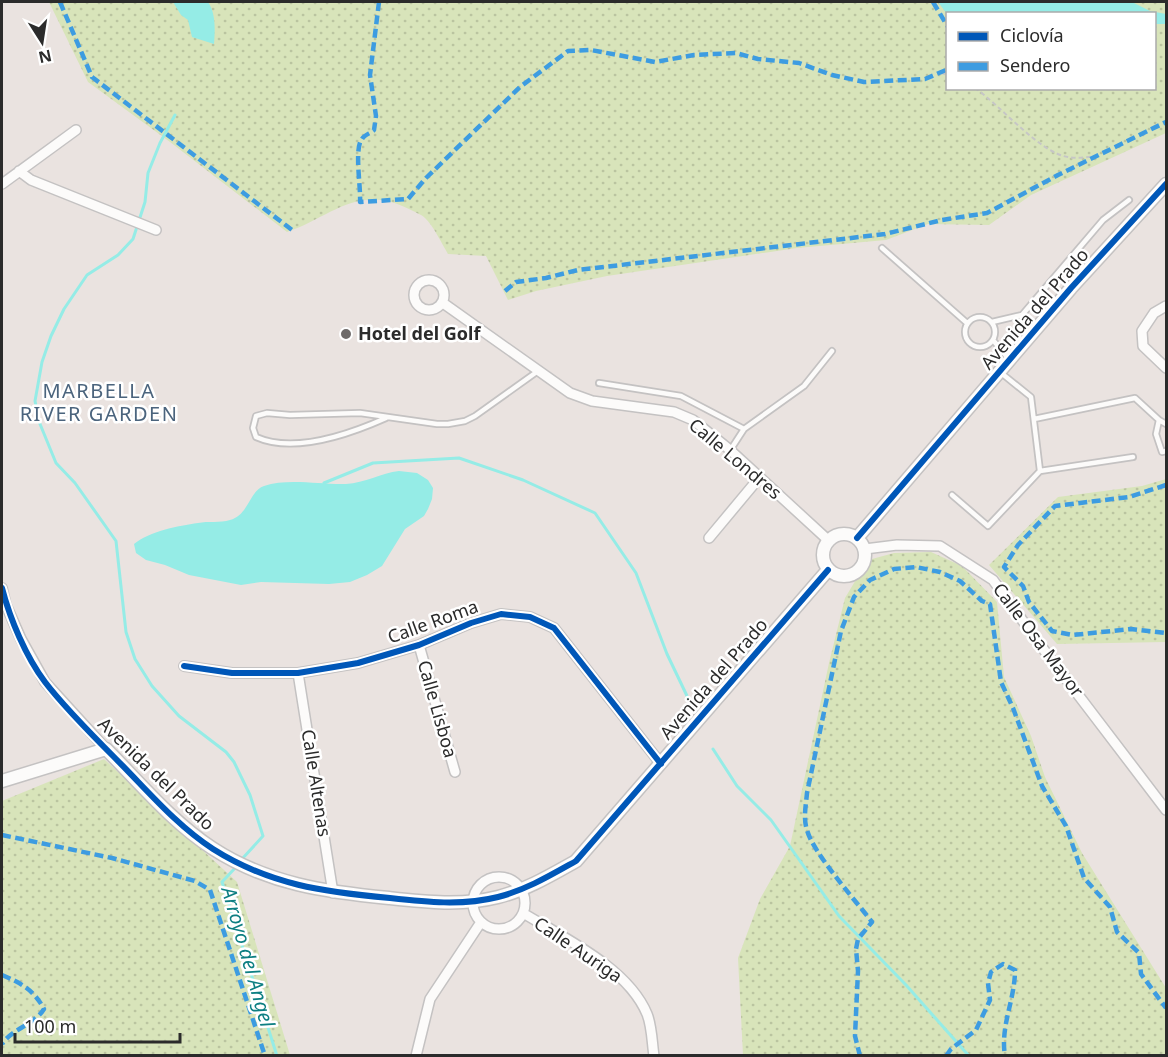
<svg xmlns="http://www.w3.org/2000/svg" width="1168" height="1057" font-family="'Noto Sans',sans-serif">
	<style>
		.grass { fill: url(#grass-dots); fill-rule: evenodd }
		.water { fill: #95ece6 }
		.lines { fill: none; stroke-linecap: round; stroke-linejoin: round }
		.stream { stroke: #95ece6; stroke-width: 3 }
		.service-casing { stroke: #c4c2c2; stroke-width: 8 }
		.minor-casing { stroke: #c4c2c2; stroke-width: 12 }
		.tertiary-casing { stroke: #c4c2c2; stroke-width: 15 }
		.path { stroke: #c6c6c6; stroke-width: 2; stroke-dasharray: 4.5 3; stroke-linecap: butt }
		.service { stroke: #fcfbfa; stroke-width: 4.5 }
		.minor { stroke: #fcfbfa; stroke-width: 9 }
		.tertiary { stroke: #fcfbfa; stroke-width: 12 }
		.quiet { stroke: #3d9ce1; stroke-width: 4.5; stroke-dasharray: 9 4.5; stroke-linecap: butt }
		.cycleway-casing { stroke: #fff; stroke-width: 10 }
		.cycleway { stroke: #0057b8; stroke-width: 6 }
		.poi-dot { fill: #6e6b6a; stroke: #fff; stroke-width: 2 }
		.labels { text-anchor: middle; stroke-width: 5; stroke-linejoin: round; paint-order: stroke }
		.street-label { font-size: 18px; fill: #2b2b2b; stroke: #fff }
		.poi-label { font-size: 18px; font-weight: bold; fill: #2b2b2b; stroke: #fff; text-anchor: start }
		.neighbourhood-label { font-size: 20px; letter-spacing: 1.5px; fill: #4b647d; stroke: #fff }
		.water-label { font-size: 20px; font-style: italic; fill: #0d7f82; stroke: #fff }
	</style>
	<defs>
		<pattern id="grass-dots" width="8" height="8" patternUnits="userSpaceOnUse" patternTransform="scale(1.5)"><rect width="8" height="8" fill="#d8e4ba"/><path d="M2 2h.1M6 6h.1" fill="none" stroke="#bac4a0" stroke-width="1.8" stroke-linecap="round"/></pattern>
	</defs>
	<rect width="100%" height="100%" fill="#eae3e0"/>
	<path class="grass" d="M 49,2 L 1166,2 L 1166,133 L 1031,195 L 989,225 L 928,224 L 886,240 L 797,248 L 607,276 L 536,291 L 508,300 L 486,256 L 448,254 C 442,244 433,225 425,218 C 421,214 414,212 409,209 C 358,183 331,217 287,232 L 170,142 L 88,82 ZM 948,14 L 1154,14 L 1154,88 L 948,88 Z
		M 1166,479 L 1166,642 L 1057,644 L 989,565 L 1058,497 L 1142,486 Z
		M 931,552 L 962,566 L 997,602 L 1004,677 L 1031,736 L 1045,777 L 1082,853 L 1166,988 L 1166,1055 L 743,1055 L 738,958 L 760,899 L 790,846 L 829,663 L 845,598 L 857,578 L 872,559 L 894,553 Z
		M 104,759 L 237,882 L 290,1055 L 2,1056 L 2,801 Z"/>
	<path class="water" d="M 173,2 L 208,2 C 216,13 215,31 214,44 L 192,37 L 188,20 L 181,15 Z
		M 938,2 L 1132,2 L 1150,11 L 1166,14 L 1166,24 L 1155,24 L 1154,14 L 947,14 Z
		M 399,471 L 417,473 L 428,480 L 433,488 L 432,499 L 428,509 L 424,516 L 405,529 L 382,566 L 367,575 L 350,582 L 329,584 L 261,582 L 241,585 L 189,575 L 165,565 L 146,560 L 136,553 L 134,544 C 150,531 178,526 198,523 C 208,521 220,523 230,520 C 249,515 249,491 264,486 C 288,478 322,485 346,484 C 365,483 381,473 399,471 Z"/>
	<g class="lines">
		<path class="stream" d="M 175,115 L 160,143 L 148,173 L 145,202 L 133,239 L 118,255 L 87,275 L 64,309 L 51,336 L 42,362 L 35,401 L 40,424 L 56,463 L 75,483 L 116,541 L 126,632 L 135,659 L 152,686 L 179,716 L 226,752 L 234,762 L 250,795 L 263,836 L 242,859
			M 324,483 L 373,463 L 459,458 L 523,480 L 595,513 L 636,573 L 667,654 L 688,698
			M 713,749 L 737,786 L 771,820 L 839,916 L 906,985 L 969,1056
			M 236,867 L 222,882 L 277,1056"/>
		<defs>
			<path id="service" d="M 882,248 L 967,323
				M965 332a15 15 0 1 1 30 0a15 15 0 1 1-30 0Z
				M 992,322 L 1022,315 L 1103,220 L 1129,200
				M 993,340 L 1008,358
				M 1000,372 L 1031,397 L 1040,471
				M 599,383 L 681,396 L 744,429 L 804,386 L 832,351
				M 386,418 C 350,434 294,454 256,437 L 253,428 L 256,416 L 267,413 L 290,415 L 360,413 L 437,424 L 448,424 L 465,421 L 475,416 L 538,371
				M 1034,419 L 1135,398 L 1159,420 L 1166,424
				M 1159,420 L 1156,434 L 1162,452 L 1166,451
				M 731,449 L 744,429
				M 952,495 L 988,526 L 1040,471 L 1133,457"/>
			<path id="minor" d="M 19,171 L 31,180 L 156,230
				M 2,184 L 76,130
				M414 295a15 15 0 1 1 30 0a15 15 0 1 1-30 0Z
				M 443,303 L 570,393 L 592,401 L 674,412 L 693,420 L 730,450 L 828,540
				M 1166,306 L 1154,313 L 1142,331 L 1143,346 L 1166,368
				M 709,538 L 759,478
				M 865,549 L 897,545 L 940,546 L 993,580 L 1047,654 L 1166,810
				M 2,588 L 6,605 L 21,639 L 45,682 L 106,749
				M 419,645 L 455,772
				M 184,666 L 232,673 L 298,673 L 358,663 L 419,645 L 471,623 L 501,614 L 530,617 L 554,628 L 661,764
				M 298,673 L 333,893
				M473 903a26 26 0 1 1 52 0a26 26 0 1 1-52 0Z
				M 523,913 C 564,938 628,968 647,1014 C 652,1026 652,1043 654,1056
				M 416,1056 L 430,999 L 481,922"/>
			<path id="tertiary" d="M823 555a21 21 0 1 1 42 0a21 21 0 1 1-42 0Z
				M 857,538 L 1071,288 L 1166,184
				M 2,781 L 106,749 C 139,782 172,822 212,848 C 267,884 326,892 389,898 C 426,902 462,906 498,897 C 526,890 551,875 576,861 L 828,570"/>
		</defs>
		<use href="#service" class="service-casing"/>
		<use href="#minor" class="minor-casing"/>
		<use href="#tertiary" class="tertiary-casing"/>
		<path class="path" d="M 941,73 L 948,75
			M 975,88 C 1001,106 1040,153 1068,157 C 1077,159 1087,157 1096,156"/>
		<use href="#service" class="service"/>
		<use href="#minor" class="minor"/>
		<use href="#tertiary" class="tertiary"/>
		<path class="quiet" d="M 60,2 L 92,77 L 292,230
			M 379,2 L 370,75 L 376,116 L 374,130 C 371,133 364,135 362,139 C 354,148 361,187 360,202 L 408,199 L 426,178 L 520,87 L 568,51 L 591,50 L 655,62 L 694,55 L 736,53 L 758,59 L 799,63 L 832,75 L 864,82 L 925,79 L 946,70 L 948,67
			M 933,2 L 948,27
			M 505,291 L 516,282 L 546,278 L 578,270 L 885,234 L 942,220 L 987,213 L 1058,175 L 1166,122
			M 1166,485 L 1129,497 L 1055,506 L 1018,545 L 1004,567 L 1023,586 L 1029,602 L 1052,631 L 1073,635 L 1131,629 L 1166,633
			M 2,835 L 112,858 L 195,881 L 210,890 L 265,1056
			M 2,975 C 21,983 34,990 44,1009 C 34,1025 13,1028 2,1044
			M 860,1056 L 855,1036 L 858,971 L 856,949 L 858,939 L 872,922 C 856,901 813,853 807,830 C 803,818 806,805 807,793 L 841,631 L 854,597 L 870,580 L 894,569 L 916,567 L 940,572 L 960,581 L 982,601 L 990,604 L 1001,682 L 1013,708 L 1042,786 L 1066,826 L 1084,878 L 1110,907 L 1117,932 L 1139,953 L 1141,974 L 1166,1008
			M 946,1056 L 951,1049 L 976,1030 L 990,1000 L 988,983 L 991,972 L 1003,964 L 1015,970 C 1015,1000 1000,1026 1005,1056"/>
		<defs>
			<path id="cycleway" d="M 857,538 L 1071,288 L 1166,184
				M 2,588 C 10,619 26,657 45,682 C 64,707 94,737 116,759 C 147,790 176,825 213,849 C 270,885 324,892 390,898 C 426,902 462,906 498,897 C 526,890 551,875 576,861 L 828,570
				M 184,666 L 232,673 L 298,673 L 358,663 L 419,645 L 471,623 L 501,614 L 530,617 L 554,628 L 661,764"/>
		</defs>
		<use href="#cycleway" class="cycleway-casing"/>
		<use href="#cycleway" class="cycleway"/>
	</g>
	<circle class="poi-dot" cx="346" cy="334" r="6"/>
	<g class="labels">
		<g class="street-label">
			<text transform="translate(1035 309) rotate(-49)" y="6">Avenida del Prado</text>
			<text transform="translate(735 459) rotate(40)" y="6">Calle Londres</text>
			<text transform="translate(433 622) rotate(-20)" y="6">Calle Roma</text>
			<text transform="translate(1038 640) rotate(53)" y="6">Calle Osa Mayor</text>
			<text transform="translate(714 679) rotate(-49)" y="6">Avenida del Prado</text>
			<text transform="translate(437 709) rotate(74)" y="6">Calle Lisboa</text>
			<text transform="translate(156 774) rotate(44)" y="6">Avenida del Prado</text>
			<text transform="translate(316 783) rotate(81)" y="6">Calle Altenas</text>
			<text transform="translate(578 950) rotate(34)" y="6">Calle Auriga</text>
		</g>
		<g class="poi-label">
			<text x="358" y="340">Hotel del Golf</text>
		</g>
		<g class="neighbourhood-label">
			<text x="99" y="398">MARBELLA<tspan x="99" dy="23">RIVER GARDEN</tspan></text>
		</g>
		<g class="water-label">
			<text transform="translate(248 957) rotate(74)" y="7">Arroyo del Angel</text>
		</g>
	</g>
	<rect width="1168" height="1057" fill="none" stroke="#2b2b2b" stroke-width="6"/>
	<rect x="946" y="12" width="210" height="78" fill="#ffffff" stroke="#aaaaaa" stroke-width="1.5"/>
	<rect x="958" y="32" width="30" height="9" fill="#0057b8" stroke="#aaaaaa" stroke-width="1.5"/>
	<text x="1000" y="42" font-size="18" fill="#2b2b2b">Ciclovía</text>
	<rect x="958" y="62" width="30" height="9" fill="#3d9ce1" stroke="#aaaaaa" stroke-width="1.5"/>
	<text x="1000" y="72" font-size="18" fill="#2b2b2b">Sendero</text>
	<g transform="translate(42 42) rotate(168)" stroke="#ffffff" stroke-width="4.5" paint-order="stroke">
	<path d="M0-4.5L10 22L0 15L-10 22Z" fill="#2b2b2b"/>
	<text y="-9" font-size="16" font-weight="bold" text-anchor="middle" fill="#2b2b2b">N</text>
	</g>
	<path d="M15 1033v9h165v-9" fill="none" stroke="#2b2b2b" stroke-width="3"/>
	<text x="24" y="1033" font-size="18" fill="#2b2b2b" stroke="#ffffff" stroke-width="4.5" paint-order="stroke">100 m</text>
</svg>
